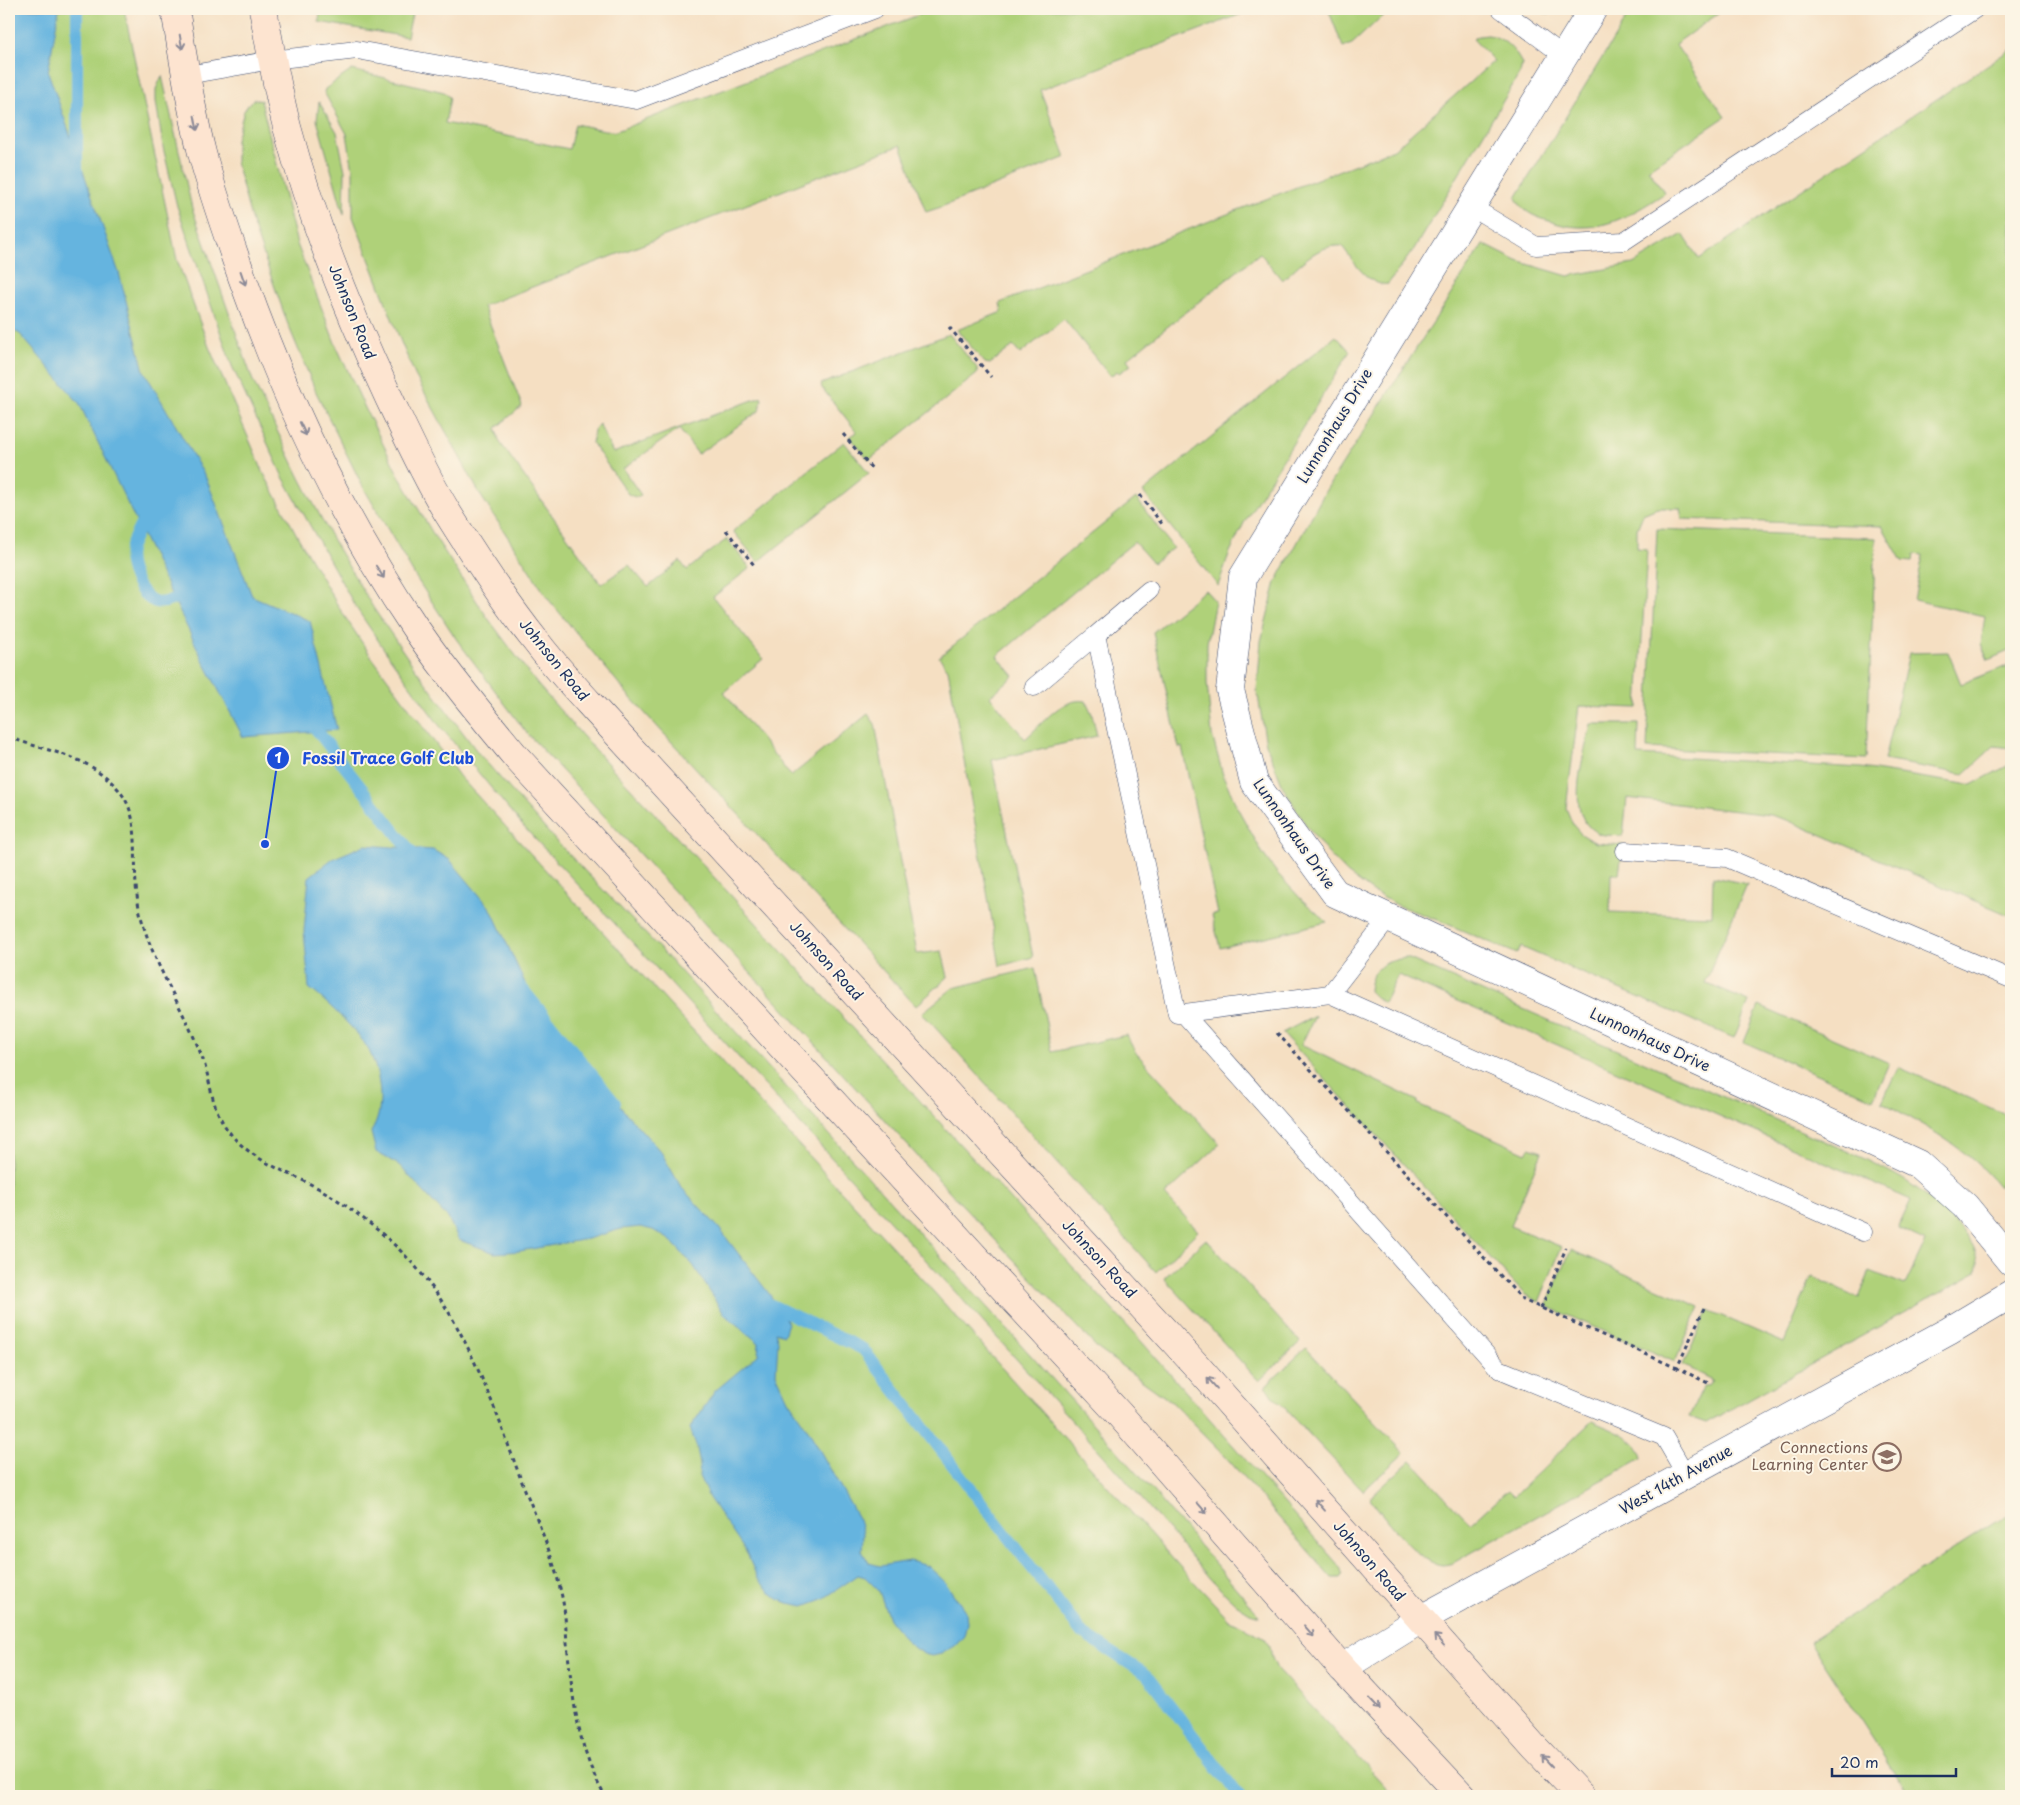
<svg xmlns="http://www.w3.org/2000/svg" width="2020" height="1805" font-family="'Playpen Sans',sans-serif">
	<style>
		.green { fill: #afd179; stroke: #65806c }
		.water { fill: #65b4df; stroke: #40729e }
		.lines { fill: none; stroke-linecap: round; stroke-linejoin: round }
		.stream { stroke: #65b4df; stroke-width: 12 }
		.lane-casing { stroke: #3c496d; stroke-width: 19 }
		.street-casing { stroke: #3c496d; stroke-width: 29 }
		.secondary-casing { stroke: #3c496d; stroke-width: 29 }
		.path { stroke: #3c496d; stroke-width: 3; stroke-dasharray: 4 4; stroke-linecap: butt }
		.lane { stroke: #fff; stroke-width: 18 }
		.street { stroke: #fff; stroke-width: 28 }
		.secondary { stroke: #fde4d0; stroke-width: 28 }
		.oneway { stroke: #8c8a97 }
		.labels { text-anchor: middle; stroke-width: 4; stroke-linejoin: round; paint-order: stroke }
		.street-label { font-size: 15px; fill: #1b2f5e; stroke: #fcf5e5 }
		.education-label { font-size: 15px; fill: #785e54; stroke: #fcf5e5; text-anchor: end }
		.leader { fill: none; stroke: #1d4ed8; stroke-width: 2 }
		.callout-dot { fill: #1d4ed8; stroke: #fcf5e5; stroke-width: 2 }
		.mark-label { font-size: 15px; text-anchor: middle; font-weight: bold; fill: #fff }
		.callout-label { font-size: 16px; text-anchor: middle; font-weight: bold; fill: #1d4ed8; stroke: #fcf5e5; stroke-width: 4; stroke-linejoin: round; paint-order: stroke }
	</style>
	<rect width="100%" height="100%" fill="#fcf5e5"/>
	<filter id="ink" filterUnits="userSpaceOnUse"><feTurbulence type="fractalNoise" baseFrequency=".02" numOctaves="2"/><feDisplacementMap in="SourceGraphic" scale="10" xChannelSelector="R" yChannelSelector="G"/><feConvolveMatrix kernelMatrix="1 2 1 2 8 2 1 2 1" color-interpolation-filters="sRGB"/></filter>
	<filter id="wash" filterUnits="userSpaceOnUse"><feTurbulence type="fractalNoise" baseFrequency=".0096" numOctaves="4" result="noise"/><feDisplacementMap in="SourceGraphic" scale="20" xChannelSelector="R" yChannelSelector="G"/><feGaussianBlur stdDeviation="1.12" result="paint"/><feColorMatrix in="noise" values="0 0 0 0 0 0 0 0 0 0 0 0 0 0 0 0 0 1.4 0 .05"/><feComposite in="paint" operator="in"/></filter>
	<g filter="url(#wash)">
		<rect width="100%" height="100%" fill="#f5dfc2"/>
		<path class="green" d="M 9,9 L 124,9 L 177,260 L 209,347 L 264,474 L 299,539 L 341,611 L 371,656 L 460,777 L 932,1290 L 1181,1568 L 1229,1619 L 1263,1637 L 1270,1647 L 1272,1658 L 1277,1669 L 1394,1796 L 9,1796 Z
			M 320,9 L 413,9 L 407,37 L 319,22 Z
			M 934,9 L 1255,9 L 1040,90 L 1066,157 L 941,207 L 926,212 L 901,145 L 483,306 L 522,406 L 496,428 L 499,441 L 601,584 L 629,565 L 648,587 L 680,561 L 687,570 L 727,539 L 750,568 L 713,597 L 763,659 L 724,692 L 791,776 L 868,714 L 875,724 L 917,954 L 942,951 L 948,977 L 916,1006 L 630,697 L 549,600 L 481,496 L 415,375 L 401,342 L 353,217 L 353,171 L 347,134 L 324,92 L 325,89 L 352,70 L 444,92 L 450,98 L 445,123 L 569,149 L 575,124 L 614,132 Z
			M 1328,9 L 1390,9 L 1352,44 L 1343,47 Z
			M 1534,9 L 1566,9 C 1554,15 1546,15 1534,9 Z
			M 1632,9 L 1725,9 L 1675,44 L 1725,117 L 1648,169 L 1665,193 C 1625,219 1594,238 1546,220 C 1533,216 1522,211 1516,198 Z
			M 1488,35 C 1504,37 1515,50 1522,64 L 1520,73 L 1414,249 L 1388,284 C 1369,288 1352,259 1342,246 C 1317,244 1300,265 1282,280 L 1260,253 L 1127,359 L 1131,365 L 1119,373 L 1117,371 L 1110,376 L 1064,319 L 1020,354 L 1013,346 L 990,364 L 985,363 L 957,330 L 1002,312 L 1000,303 L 1394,149 L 1494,61 L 1473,39 L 1479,36 Z
			M 2011,49 L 2011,650 L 1988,660 L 1981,644 L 1985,616 L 1914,600 L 1923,555 L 1914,554 L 1913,562 L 1902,561 L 1882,526 L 1682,519 L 1680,508 L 1657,508 L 1643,514 L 1637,529 L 1637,548 L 1647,549 L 1638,708 L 1579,706 L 1566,808 L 1573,825 L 1581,834 L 1596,843 L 1623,845 L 1619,874 L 1611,874 L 1610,912 L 1712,916 L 1713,877 L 1747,884 L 1705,983 L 1749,1002 L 1734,1038 L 1521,947 L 1517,954 L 1438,920 L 1399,906 L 1373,892 L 1347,873 L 1326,851 L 1306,825 L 1283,787 L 1266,744 L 1257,690 L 1261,641 L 1276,582 L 1326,490 L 1483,244 L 1517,261 L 1568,276 L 1633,264 L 1683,234 L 1699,259 Z
			M 162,76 L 192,208 L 253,381 L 301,480 L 334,542 L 374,609 L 414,667 L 479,754 L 555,840 L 663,952 L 1057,1384 L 1139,1475 L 1260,1616 L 1250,1613 L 1236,1604 L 1212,1581 L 1123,1477 L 972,1310 L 648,959 L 521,824 L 439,725 L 386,652 L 355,606 L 283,477 L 232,366 L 177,206 L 163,147 L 156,101 L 156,89 Z
			M 255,99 L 261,100 L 262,105 L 297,244 L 335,343 L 365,408 L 399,476 L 435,537 L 487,617 L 537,684 L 595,750 L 713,876 L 1141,1341 L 1342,1569 L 1343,1574 L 1340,1578 L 1332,1578 L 1224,1455 L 1173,1403 L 1098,1349 L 951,1193 L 769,993 L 526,732 L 457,640 L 415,576 L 362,485 L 316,392 L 287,322 L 252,222 L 236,162 L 236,140 L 244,111 L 250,102 Z
			M 319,102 L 337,132 L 345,171 L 344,215 L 317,120 Z
			M 949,334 L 977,368 L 977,374 L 869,460 L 850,437 L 857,432 L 822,388 L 821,384 Z
			M 1336,336 L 1350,351 L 1245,521 L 1229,554 L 1218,586 L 1143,492 Z
			M 761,397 L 762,400 L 759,411 L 698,454 L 679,429 L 623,469 L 641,495 C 636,498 634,497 628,494 L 592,443 L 594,430 L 599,424 L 613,453 Z
			M 844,442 L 869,473 L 758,562 L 733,531 Z
			M 1136,498 L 1173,548 L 1153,563 L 1134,542 L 997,656 L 1014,676 L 990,696 L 1025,739 C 1043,724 1060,697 1086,701 L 1092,714 L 1097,736 L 992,760 L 1033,957 L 1000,966 L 948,669 L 939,657 Z
			M 1657,529 L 1876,538 L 1866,759 L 1647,748 Z
			M 1205,590 L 1215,601 L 1207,643 L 1207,683 L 1212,735 L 1223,775 L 1238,809 L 1263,854 L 1277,873 L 1301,899 L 1327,922 L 1220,948 L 1212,915 L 1218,914 L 1182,747 L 1179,748 L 1153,632 Z
			M 1948,652 L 1961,684 L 2007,666 L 2011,677 L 2011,748 L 1994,746 L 1964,774 L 1884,760 L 1909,653 Z
			M 1591,724 L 1639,724 L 1638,755 L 1861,768 L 1971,785 L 2011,764 L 2011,916 L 1787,820 L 1770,815 L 1627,798 L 1623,836 C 1616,835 1606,836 1600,834 C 1561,818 1585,754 1591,724 Z
			M 1407,958 L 1865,1159 C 1882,1168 1900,1176 1916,1188 C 1936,1202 1966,1230 1976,1253 C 1979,1259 1978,1266 1977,1272 L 1706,1423 L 1689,1417 L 1703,1387 L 1710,1384 L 1713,1380 L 1683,1365 L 1708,1310 L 1784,1343 L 1812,1276 L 1859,1298 L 1870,1271 L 1905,1285 L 1926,1241 L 1898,1228 L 1911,1200 L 1398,975 L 1384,1003 L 1375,997 L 1369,991 C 1370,968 1386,960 1407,958 Z
			M 1035,968 L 1052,1052 L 1126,1035 L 1136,1053 L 1220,1144 L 1165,1195 L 1198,1231 L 1156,1272 L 922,1013 L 953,988 Z
			M 1759,1006 L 1889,1063 L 1873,1099 L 1744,1042 Z
			M 1315,1016 L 1301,1045 L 1418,1101 L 1418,1104 L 1526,1153 L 1529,1148 L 1542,1152 L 1510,1226 L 1562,1247 L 1539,1302 L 1524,1294 L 1282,1033 Z
			M 1898,1067 L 2011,1117 L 2011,1158 L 1999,1187 C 1968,1148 1925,1126 1882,1102 Z
			M 1206,1239 L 1300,1342 L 1259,1381 L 1164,1278 Z
			M 1571,1250 L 1700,1307 L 1675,1362 L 1546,1306 Z
			M 1306,1348 L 1404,1453 L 1363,1491 L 1265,1387 Z
			M 1592,1421 C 1611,1430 1638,1437 1642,1458 L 1453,1563 C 1449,1564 1445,1565 1441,1565 C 1418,1563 1383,1516 1370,1498 L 1411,1460 L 1470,1524 L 1508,1490 L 1514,1496 Z
			M 2011,1512 L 2011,1796 L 1910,1796 L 1810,1642 Z"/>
		<path class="water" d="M 9,9 L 59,9 L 48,72 L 119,273 L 144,371 L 206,478 L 252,596 L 310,621 L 337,730 L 243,737 L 202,658 L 79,403 L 20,334 L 9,328 Z
			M 365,845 L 433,850 L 450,860 L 491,909 L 524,981 L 534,1011 L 661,1152 L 681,1187 L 718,1227 L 770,1295 L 788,1323 L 784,1335 L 775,1332 L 778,1341 L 776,1374 L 788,1400 L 810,1433 L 859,1520 L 863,1534 L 862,1551 L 869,1563 L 880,1566 L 910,1561 L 928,1566 L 944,1581 L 966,1612 L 967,1623 L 964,1636 L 955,1646 L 941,1654 L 932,1656 L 924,1654 L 917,1650 L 907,1642 L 889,1619 L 879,1591 L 865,1577 L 858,1575 L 823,1599 L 804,1606 L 788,1603 L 778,1599 L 772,1594 L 758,1579 L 746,1552 L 709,1498 L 699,1476 L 700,1465 L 697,1448 L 690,1428 L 715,1391 L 758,1355 L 759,1343 L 724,1314 L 693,1265 L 670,1240 L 653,1230 L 640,1227 L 621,1229 L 587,1239 L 520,1251 L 495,1253 L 459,1240 L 448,1218 L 399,1165 L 376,1152 L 371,1132 C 385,1111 381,1078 371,1055 C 364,1036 325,1000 309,988 L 304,931 L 309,877 L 332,859 Z"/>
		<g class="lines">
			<path class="stream" d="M 77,170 L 77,9
				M 144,513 L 144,518 C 140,527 134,537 131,546 C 125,563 138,596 156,602 C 166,605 180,596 188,590
				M 308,719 L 418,861
				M 521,987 L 615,1103
				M 765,1302 L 863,1349 L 1082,1633 L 1147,1675 L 1239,1796"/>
		</g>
	</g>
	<g filter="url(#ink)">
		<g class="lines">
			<defs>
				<path id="lane" d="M 1501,9 L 1564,56
					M 187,75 L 272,60 L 357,50 L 636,100 L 875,9
					M 1470,206 L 1536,246 L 1624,241 L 1975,9
					M 1149,590 L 1096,635 L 1177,1014 L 1330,994 L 1389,918
					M 1034,687 L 1096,635
					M 1625,851 L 1727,858 L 2011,979
					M 1330,994 L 1863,1232
					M 1184,1014 L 1499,1369 L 1664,1437 L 1686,1475"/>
				<path id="street" d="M 1593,9 L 1243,577 L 1230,690 L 1254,782 L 1335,893 L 1918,1164 L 1965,1206 L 2011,1262
					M 1342,1668 L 1421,1619 L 1949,1331 L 2011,1294"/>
				<path id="secondary" d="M 175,9 C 183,57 190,106 202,153 C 213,195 228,236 242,277 C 286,401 342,520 416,629 C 447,674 482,716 517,758 L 1120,1415 L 1342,1668 L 1462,1796
					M 263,9 C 270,48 277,88 287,127 C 312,220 348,311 389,398 C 407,436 425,476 447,512 C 475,557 505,603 538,644 C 554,665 572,684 589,703 L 1194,1363 L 1534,1747 L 1581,1796"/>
			</defs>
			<use href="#lane" class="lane-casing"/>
			<use href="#street" class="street-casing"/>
			<use href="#secondary" class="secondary-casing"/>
			<path class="path" d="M 949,327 L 991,377
				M 843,434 L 873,470
				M 1140,495 L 1162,524
				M 726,530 L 754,565
				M 9,737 C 49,753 88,754 118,789 C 143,818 132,860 137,895 C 144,953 182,1003 202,1057 C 210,1077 210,1099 221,1119 C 243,1162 292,1171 330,1195 C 368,1220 404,1249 431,1286 C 454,1316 471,1353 486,1388 C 502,1424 513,1461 528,1497 C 542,1531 556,1565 563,1602 C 566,1618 566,1636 568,1653 C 573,1702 579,1753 605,1796
				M 1277,1033 L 1523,1300 L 1677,1368
				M 1541,1308 L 1566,1248
				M 1704,1308 L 1677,1368 L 1710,1384"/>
			<use href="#lane" class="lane"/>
			<use href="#street" class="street"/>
			<use href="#secondary" class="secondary"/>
		</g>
		<defs><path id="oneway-shaft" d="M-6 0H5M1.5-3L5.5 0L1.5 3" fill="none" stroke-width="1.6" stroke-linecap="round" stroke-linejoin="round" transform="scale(1.25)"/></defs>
		<g class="oneway">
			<use href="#oneway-shaft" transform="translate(181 42) rotate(80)"/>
			<use href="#oneway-shaft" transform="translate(196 123) rotate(79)"/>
			<use href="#oneway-shaft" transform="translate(243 278) rotate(71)"/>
			<use href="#oneway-shaft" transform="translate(303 429) rotate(65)"/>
			<use href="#oneway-shaft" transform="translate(380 572) rotate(57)"/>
			<use href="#oneway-shaft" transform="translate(1212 1383) rotate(-131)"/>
			<use href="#oneway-shaft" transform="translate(1320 1505) rotate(-131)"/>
			<use href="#oneway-shaft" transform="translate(1202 1508) rotate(49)"/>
			<use href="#oneway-shaft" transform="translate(1309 1631) rotate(49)"/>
			<use href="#oneway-shaft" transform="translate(1439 1640) rotate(-132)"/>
			<use href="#oneway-shaft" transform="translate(1375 1704) rotate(47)"/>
			<use href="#oneway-shaft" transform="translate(1547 1761) rotate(-133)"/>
		</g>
	</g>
	<defs>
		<symbol id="school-ring" viewBox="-11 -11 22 22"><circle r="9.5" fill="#fcf5e5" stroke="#8d6e63" stroke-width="1.5"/><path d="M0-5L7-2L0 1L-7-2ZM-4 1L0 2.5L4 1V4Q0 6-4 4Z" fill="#8d6e63"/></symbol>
	</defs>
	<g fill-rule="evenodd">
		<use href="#school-ring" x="1871" y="1441" width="32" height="32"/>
	</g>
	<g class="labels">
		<g class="street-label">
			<text transform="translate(352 312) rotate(68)" y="5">Johnson Road</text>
			<text transform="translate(1335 426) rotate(-59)" y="5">Lunnonhaus Drive</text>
			<text transform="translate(554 660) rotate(51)" y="5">Johnson Road</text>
			<text transform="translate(1294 834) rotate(55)" y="5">Lunnonhaus Drive</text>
			<text transform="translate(826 961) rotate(48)" y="5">Johnson Road</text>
			<text transform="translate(1650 1040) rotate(25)" y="5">Lunnonhaus Drive</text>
			<text transform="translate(1099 1259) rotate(47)" y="5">Johnson Road</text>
			<text transform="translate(1676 1480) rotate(-29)" y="5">West 14th Avenue</text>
			<text transform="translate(1369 1561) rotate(49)" y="5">Johnson Road</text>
		</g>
		<g class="education-label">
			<text x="1868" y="1453">Connections<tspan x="1868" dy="17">Learning Center</tspan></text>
		</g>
	</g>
	<path class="leader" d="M265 844L278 758"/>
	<g class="callout-dot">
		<circle cx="265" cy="844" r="5"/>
		<circle cx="278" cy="758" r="12"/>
	</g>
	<g class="mark-label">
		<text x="278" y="763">1</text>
	</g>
	<g class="callout-label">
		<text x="388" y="764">Fossil Trace Golf Club</text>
	</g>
	<rect width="2020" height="1805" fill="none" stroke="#fcf5e5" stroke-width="30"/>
	<path d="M1832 1768v8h124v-8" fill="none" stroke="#1b2f5e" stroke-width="2.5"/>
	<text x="1840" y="1768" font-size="15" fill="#1b2f5e" stroke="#fcf5e5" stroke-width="4" paint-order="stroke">20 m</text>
</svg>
